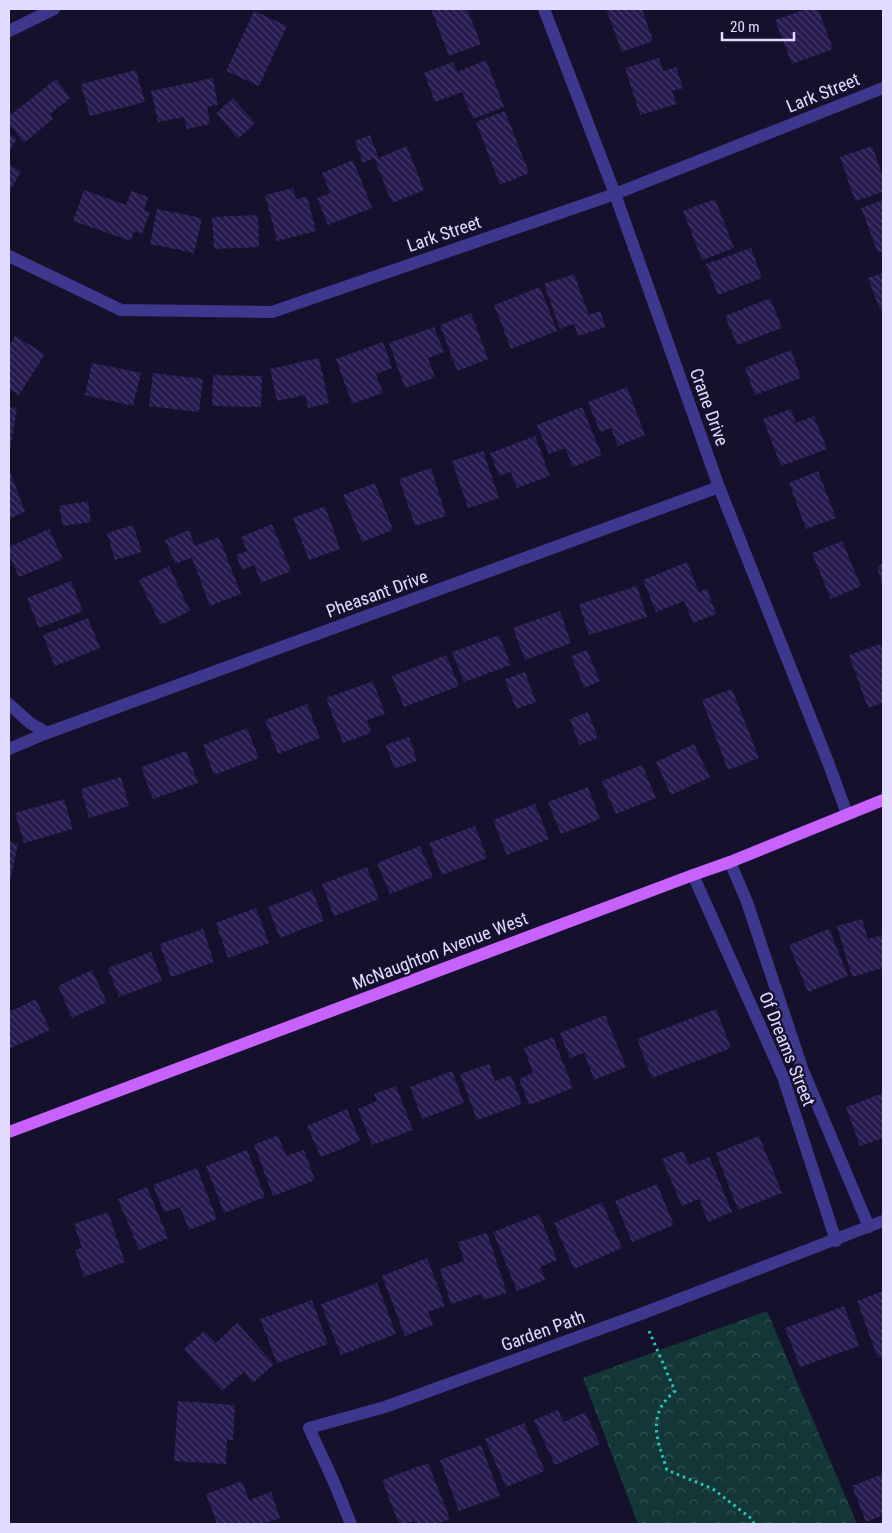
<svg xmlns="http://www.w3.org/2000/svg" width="892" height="1533" font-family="'Roboto Condensed',sans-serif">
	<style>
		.forest { fill: url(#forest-crowns) }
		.building { fill: url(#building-back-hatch) }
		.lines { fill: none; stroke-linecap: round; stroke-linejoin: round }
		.path { stroke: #29c5bf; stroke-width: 3; stroke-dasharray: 2.5 4; stroke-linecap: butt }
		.minor { stroke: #3d388e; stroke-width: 12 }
		.major { stroke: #c862ff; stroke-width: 12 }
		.labels { text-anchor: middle; stroke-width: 4.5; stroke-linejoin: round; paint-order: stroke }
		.street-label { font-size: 18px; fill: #e0dbff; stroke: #15102c }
	</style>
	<defs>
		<pattern id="forest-crowns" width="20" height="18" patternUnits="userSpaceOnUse" patternTransform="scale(1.25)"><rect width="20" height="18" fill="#123736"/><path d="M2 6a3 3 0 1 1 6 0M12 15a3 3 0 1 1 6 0" fill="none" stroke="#345354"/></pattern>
		<pattern id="building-back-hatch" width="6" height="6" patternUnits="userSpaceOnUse" patternTransform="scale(1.25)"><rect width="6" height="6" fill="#261a4e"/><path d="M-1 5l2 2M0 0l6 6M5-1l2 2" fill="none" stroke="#453b69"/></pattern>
	</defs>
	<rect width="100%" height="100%" fill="#15102c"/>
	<path class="forest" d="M 767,1311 L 857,1524 L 638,1524 L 583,1378 Z"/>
	<path class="building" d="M 431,9 L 467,9 L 481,44 L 449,56 Z
		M 606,9 L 642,9 L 653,41 L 622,52 Z
		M 807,9 L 818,9 L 833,49 L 792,64 L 775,20 Z
		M 254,11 L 287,26 L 259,86 L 226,71 Z
		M 659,58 L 663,71 L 676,67 L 683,88 L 672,91 L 677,104 L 640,115 L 625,68 Z
		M 486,60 L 504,107 L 473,119 L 462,92 L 435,102 L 424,73 L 453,62 L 457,72 Z
		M 136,70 L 145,102 L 90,116 L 81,84 Z
		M 213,78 L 218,105 L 207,107 L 210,124 L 187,129 L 184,117 L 158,122 L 151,91 Z
		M 56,79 L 70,98 L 50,114 L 53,119 L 24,143 L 9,123 L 9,116 Z
		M 233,98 L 255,123 L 238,139 L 216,113 Z
		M 505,111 L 529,173 L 500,185 L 476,122 Z
		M 9,134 L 17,139 L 9,151 Z
		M 370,135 L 379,158 L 407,146 L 424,190 L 392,203 L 374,158 L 363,163 L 355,141 Z
		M 872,146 L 883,177 L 883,192 L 855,201 L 840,157 Z
		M 353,160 L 372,208 L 328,225 L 317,198 L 330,193 L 322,173 Z
		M 9,164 L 21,172 L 9,192 Z
		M 293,188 L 296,199 L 307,196 L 316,231 L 277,241 L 265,195 Z
		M 84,190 L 126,205 L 131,191 L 148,197 L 144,210 L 150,212 L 142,234 L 134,231 L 131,241 L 73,221 Z
		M 715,199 L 734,248 L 702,260 L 683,211 Z
		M 883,200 L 883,251 L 878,253 L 861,208 Z
		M 157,209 L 202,218 L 194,253 L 150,244 Z
		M 258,215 L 259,247 L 214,249 L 212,217 Z
		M 751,248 L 762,278 L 718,295 L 706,264 Z
		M 883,273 L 883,309 L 880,310 L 868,278 Z
		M 574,274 L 589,315 L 600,311 L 606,327 L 578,336 L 574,324 L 560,329 L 544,284 Z
		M 540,287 L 557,331 L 511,349 L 494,305 Z
		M 770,298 L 782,328 L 737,345 L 725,316 Z
		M 471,313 L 488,359 L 457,371 L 440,325 Z
		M 434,327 L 444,352 L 428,358 L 435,377 L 405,388 L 389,343 Z
		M 15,336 L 45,354 L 19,395 L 9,389 L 9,346 Z
		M 383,342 L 392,368 L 376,374 L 383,393 L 352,404 L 336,359 Z
		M 791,350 L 801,378 L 755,395 L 745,368 Z
		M 319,358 L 329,403 L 308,408 L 305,395 L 277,401 L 270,369 Z
		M 92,363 L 141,373 L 133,406 L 85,395 Z
		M 153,373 L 203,379 L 199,412 L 149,406 Z
		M 213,375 L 262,376 L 261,407 L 212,406 Z
		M 627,387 L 645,435 L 618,446 L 611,428 L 600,432 L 588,402 Z
		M 9,407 L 17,408 L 10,450 L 9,450 Z
		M 582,407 L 602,455 L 573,467 L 565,448 L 549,454 L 537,425 Z
		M 791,409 L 796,423 L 814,416 L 827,449 L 781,466 L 763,419 Z
		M 535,436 L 550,476 L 517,488 L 511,472 L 499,476 L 490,453 Z
		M 483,451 L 499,498 L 468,508 L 452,461 Z
		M 431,468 L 446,516 L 415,526 L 399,479 Z
		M 9,469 L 25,512 L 9,519 Z
		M 818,471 L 836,518 L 806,529 L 789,483 Z
		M 375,483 L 393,530 L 362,542 L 343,495 Z
		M 88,501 L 91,522 L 63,526 L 59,506 Z
		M 325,506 L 340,549 L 309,560 L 293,518 Z
		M 272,524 L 291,571 L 261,583 L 254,565 L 242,570 L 236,555 L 247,551 L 241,537 Z
		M 133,525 L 142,552 L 115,560 L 107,533 Z
		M 49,529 L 63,559 L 19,577 L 9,554 L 9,547 Z
		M 189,530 L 195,546 L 219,537 L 241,594 L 210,606 L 192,558 L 175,564 L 165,540 Z
		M 842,541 L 861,586 L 831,599 L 812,553 Z
		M 687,562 L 699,592 L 707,589 L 716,614 L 693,623 L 684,601 L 656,612 L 643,580 Z
		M 883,564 L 883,588 L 877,566 Z
		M 169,566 L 190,611 L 161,625 L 139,580 Z
		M 71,581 L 83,611 L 39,628 L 27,598 Z
		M 637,586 L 647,617 L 589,635 L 579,604 Z
		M 560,611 L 571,643 L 525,660 L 513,628 Z
		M 88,618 L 100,648 L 55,666 L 43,635 Z
		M 499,635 L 511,665 L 464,682 L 452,652 Z
		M 880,644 L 883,653 L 883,703 L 868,708 L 849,655 Z
		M 587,650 L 600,681 L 584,688 L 571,656 Z
		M 446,655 L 459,686 L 404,707 L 392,676 Z
		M 525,672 L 536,702 L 516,709 L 505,679 Z
		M 373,681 L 385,714 L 367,720 L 371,733 L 343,743 L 326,698 Z
		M 732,689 L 759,758 L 728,770 L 702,700 Z
		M 307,704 L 320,738 L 278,754 L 265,720 Z
		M 588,712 L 598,738 L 579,745 L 570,719 Z
		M 247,728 L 259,758 L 214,775 L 203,745 Z
		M 409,737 L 417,761 L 394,769 L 386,745 Z
		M 694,744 L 710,777 L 671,795 L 656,762 Z
		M 186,751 L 198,783 L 153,799 L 141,767 Z
		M 642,765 L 656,798 L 616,814 L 602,781 Z
		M 121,777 L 129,806 L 89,818 L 81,789 Z
		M 588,787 L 600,819 L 561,834 L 548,802 Z
		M 64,799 L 73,829 L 24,843 L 15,813 Z
		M 535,804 L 549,839 L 507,855 L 493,820 Z
		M 475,826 L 487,858 L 442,875 L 429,843 Z
		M 9,842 L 18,844 L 10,881 L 9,880 Z
		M 420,846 L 433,877 L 390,894 L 377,863 Z
		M 367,867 L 379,899 L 334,916 L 322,884 Z
		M 312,890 L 324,921 L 280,938 L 268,907 Z
		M 256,908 L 269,943 L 228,958 L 216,923 Z
		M 862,919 L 868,939 L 883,935 L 883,968 L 852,977 L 837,926 Z
		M 203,929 L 214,962 L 171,977 L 160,944 Z
		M 829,929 L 848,976 L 808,992 L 789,945 Z
		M 151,952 L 162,981 L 119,997 L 108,968 Z
		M 92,970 L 107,1002 L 72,1018 L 58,986 Z
		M 36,999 L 50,1030 L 9,1049 L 9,1012 Z
		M 716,1009 L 731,1048 L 652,1078 L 637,1039 Z
		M 605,1015 L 626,1067 L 594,1080 L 584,1053 L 570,1058 L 560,1033 Z
		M 553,1037 L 573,1088 L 529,1105 L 519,1079 L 533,1073 L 524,1048 Z
		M 489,1064 L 495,1081 L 511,1075 L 522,1104 L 477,1120 L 460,1074 Z
		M 452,1071 L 464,1103 L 422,1119 L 410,1087 Z
		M 396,1086 L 413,1130 L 372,1145 L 358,1109 L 377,1101 L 374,1094 Z
		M 883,1093 L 883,1138 L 860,1146 L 846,1107 Z
		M 347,1109 L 360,1141 L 321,1157 L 307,1126 Z
		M 278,1135 L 286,1156 L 304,1150 L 315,1180 L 273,1196 L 254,1145 Z
		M 759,1136 L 782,1193 L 738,1210 L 716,1153 Z
		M 247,1150 L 265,1197 L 224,1213 L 206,1166 Z
		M 683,1151 L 689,1165 L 709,1157 L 732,1212 L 708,1222 L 699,1199 L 682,1206 L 662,1159 Z
		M 197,1168 L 217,1219 L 189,1230 L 180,1207 L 164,1212 L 153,1185 Z
		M 657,1184 L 674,1225 L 632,1242 L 615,1201 Z
		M 147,1187 L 168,1238 L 139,1250 L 118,1199 Z
		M 602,1202 L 622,1248 L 574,1269 L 554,1223 Z
		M 108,1212 L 125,1262 L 84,1277 L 75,1250 L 82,1248 L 74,1224 Z
		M 539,1214 L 557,1260 L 540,1267 L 545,1280 L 517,1291 L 493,1232 Z
		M 487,1233 L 507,1293 L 483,1300 L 481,1294 L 451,1304 L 440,1269 L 464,1261 L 458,1242 Z
		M 427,1258 L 445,1306 L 428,1312 L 433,1325 L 405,1336 L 382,1276 Z
		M 377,1283 L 396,1334 L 341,1355 L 321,1304 Z
		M 883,1291 L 883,1356 L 878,1358 L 857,1301 Z
		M 312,1300 L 328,1344 L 277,1363 L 260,1319 Z
		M 844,1306 L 859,1346 L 800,1367 L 785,1328 Z
		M 237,1323 L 274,1364 L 253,1383 L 244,1372 L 222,1391 L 184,1349 L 204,1331 L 216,1343 Z
		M 178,1401 L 235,1405 L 233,1440 L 227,1440 L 226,1464 L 174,1461 Z
		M 558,1410 L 564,1422 L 585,1412 L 600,1444 L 555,1465 L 534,1420 Z
		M 524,1423 L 545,1471 L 506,1487 L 485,1439 Z
		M 481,1445 L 500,1496 L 459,1511 L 440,1460 Z
		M 428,1463 L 450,1519 L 436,1524 L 415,1524 L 414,1521 L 405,1524 L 399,1524 L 382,1480 Z
		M 883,1474 L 883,1515 L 866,1522 L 852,1486 Z
		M 242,1481 L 249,1500 L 271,1492 L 280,1518 L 263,1524 L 217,1524 L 206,1494 Z"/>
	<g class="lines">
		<path class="path" d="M 649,1331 L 675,1391 C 646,1415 657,1439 667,1470 L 713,1489 L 752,1519 L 754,1524"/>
		<path class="minor" d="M 544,9 L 615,194 L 719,487 L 828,762 L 847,814
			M 9,31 L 54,9
			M 9,256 L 121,310 L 272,312 L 615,194 L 883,88
			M 9,704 L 30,723 L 47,733
			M 9,749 L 47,733 L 719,487
			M 730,862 L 747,902 L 802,1068 L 869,1227
			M 693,875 L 783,1077 L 836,1241
			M 351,1524 L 333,1480 L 309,1428 L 385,1407 L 641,1314 L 883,1221"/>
		<path class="major" d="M 9,1132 L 693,875 L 730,862 L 883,800"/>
	</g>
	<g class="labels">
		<g class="street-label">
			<text transform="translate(823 93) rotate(-22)" y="6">Lark Street</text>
			<text transform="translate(444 234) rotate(-19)" y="6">Lark Street</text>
			<text transform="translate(709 407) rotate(70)" y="6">Crane Drive</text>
			<text transform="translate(377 594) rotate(-20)" y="6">Pheasant Drive</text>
			<text transform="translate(440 951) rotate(-21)" y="6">McNaughton Avenue West</text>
			<text transform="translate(787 1049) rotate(68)" y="6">Of Dreams Street</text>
			<text transform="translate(543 1331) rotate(-20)" y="6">Garden Path</text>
		</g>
	</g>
	<rect width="892" height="1533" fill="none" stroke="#e0dbff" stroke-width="20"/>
	<path d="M722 32v8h72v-8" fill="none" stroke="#e0dbff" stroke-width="2.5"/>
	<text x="730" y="32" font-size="15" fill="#e0dbff" stroke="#15102c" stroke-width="4" paint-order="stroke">20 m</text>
</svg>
